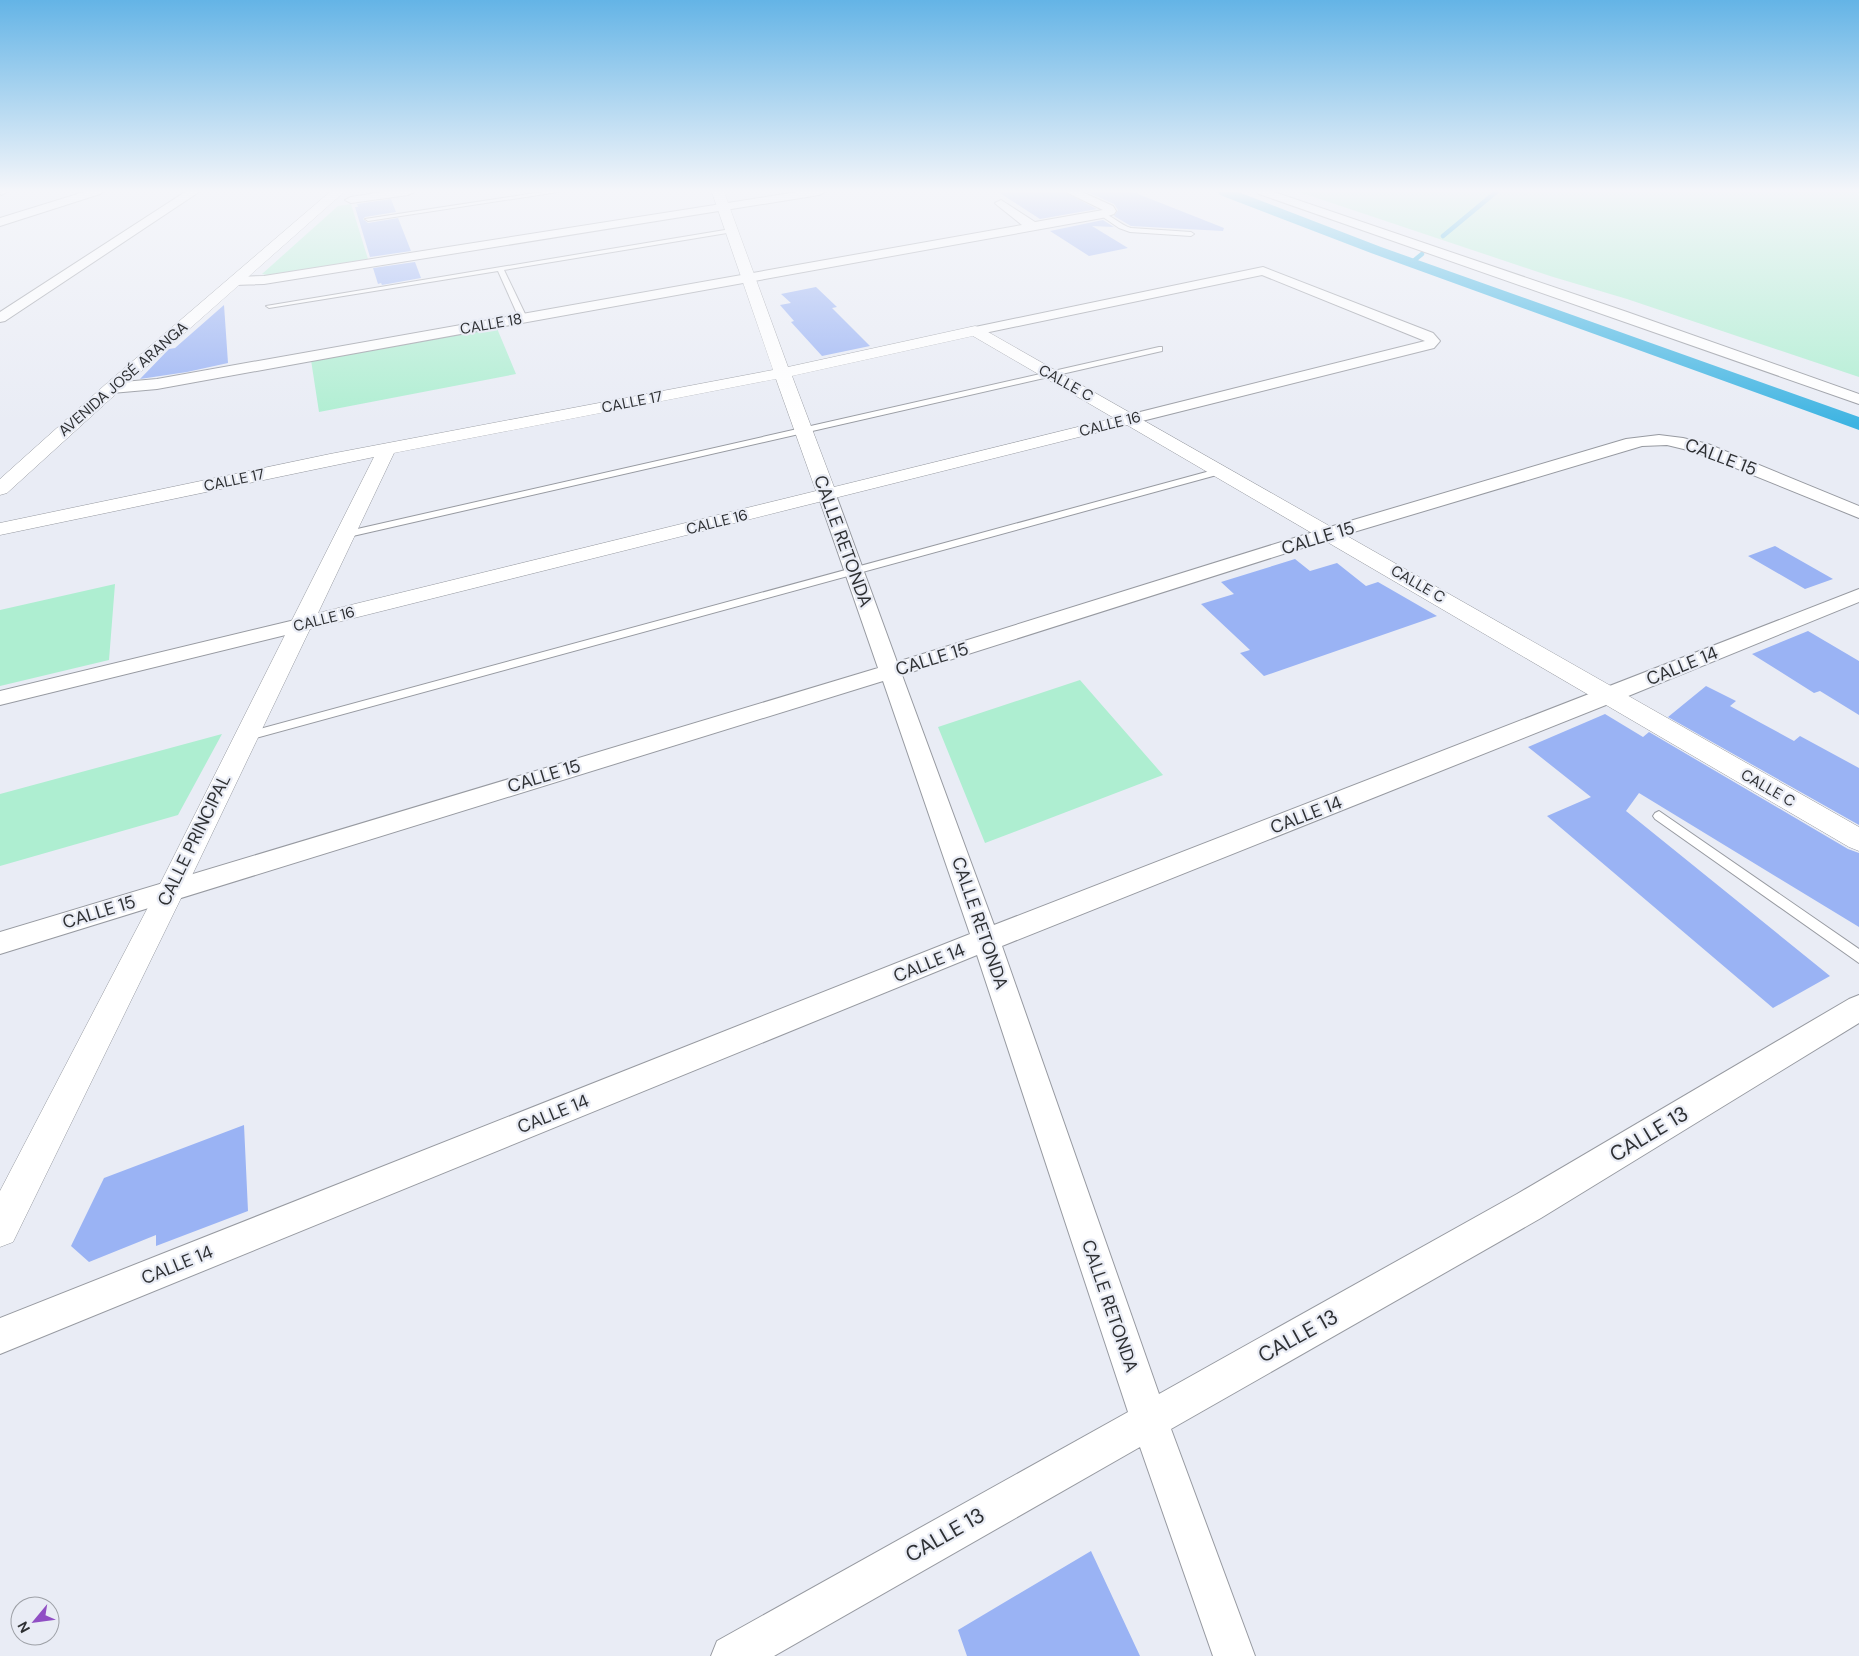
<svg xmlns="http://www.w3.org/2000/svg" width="1859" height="1656" font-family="'DM Sans',sans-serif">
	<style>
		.green { fill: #aeeed1 }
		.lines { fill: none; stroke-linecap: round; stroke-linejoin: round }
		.stream { stroke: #3eb4e2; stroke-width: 4.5 }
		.canal { fill: #3eb4e2; fill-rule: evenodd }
		.building { fill: #9ab3f4 }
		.service-casing { stroke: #979aa1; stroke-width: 2 }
		.minor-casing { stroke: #979aa1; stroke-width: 2 }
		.tertiary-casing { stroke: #979aa1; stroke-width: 1 }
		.service { fill: #fff; fill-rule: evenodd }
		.minor { fill: #fff; fill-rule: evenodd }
		.tertiary { fill: #fff; fill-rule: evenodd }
		.labels { text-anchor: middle; stroke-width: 4.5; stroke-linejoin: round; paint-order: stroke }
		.far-street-label { font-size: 15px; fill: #2e3033; stroke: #e9ecf5 }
		.street-label { font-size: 18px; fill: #2e3033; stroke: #e9ecf5 }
		.near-street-label { font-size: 21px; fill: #2e3033; stroke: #e9ecf5 }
	</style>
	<rect width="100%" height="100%" fill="#e9ecf5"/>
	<path class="green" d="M 1299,192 L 1859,192 L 1859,377 L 1627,299 L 1550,276 Z
		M 351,204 L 368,259 L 268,275 L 262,274 L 338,206 Z
		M 496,326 L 516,374 L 319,412 L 311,360 Z
		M 115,584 L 109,660 L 0,686 L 0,610 Z
		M 1080,680 L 1163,775 L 985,843 L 938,727 Z
		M 222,734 L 178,815 L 0,866 L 0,794 Z"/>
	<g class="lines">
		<path class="stream" d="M 1443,236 L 1496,192
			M 1411,263 L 1422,254"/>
		<path class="canal" d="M 1218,192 L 1238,192 L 1381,247 L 1859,417 L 1859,430 L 1371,253 L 1220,195 Z"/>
	</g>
	<path class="building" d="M 998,192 L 1064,192 L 1097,209 L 1040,219 Z
		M 1087,192 L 1133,192 L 1224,228 L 1223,231 L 1131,226 L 1114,216 L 1118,210 L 1114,204 Z
		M 391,199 L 396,212 L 365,217 L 363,219 L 368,223 L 398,218 L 411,251 L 370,257 L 355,207 L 358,207 L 357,204 Z
		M 1103,220 L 1114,227 L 1092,226 L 1128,248 L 1089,256 L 1050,231 Z
		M 415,262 L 421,278 L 382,285 L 381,283 L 378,284 L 373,268 Z
		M 816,287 L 837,307 L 832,308 L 870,346 L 822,356 L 791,322 L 794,321 L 780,305 L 791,303 L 781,294 Z
		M 224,305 L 228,363 L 187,372 L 140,379 L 169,349 L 175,348 Z
		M 1775,546 L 1833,579 L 1805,589 L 1748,556 Z
		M 1295,559 L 1310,571 L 1337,563 L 1366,586 L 1378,582 L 1437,616 L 1264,676 L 1240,653 L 1250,650 L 1201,604 L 1234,594 L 1221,582 Z
		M 1808,631 L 1859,661 L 1859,715 L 1820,691 L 1814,693 L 1752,654 Z
		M 1706,686 L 1736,701 L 1730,706 L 1761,723 L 1794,741 L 1800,736 L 1859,768 L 1859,825 L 1668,717 Z
		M 1605,714 L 1643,737 L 1649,732 L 1848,849 L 1859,853 L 1859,927 L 1639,793 L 1626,811 L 1830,976 L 1773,1008 L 1547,816 L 1591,797 L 1528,747 Z
		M 244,1125 L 248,1211 L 156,1246 L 156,1235 L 89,1262 L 71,1246 L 104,1178 Z
		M 1091,1551 L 1140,1656 L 967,1656 L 958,1630 Z"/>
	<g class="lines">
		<defs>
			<path id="service" d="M 542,192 L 558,192 L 368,221 L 365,219 Z
				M 1100,213 C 1110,213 1120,225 1131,228 L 1191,232 L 1194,234 L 1191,236 L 1130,232 L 1119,228 L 1100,215 Z
				M 731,229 L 733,232 L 504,270 L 527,318 L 523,320 L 519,318 L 498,271 L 269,308 L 266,306 Z
				M 1159,347 L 1162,347 L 1162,351 L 344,538 L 339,535 L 344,532 Z
				M 1221,468 L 1224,469 L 1224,473 L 245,741 L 239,737 L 245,733 Z
				M 1659,811 L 1859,949 L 1859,963 L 1655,819 L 1653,816 L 1655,813 Z"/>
			<path id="minor" d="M 0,192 L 7,192 L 1,195 Z
				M 84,192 L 102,192 L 100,194 L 0,226 L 0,218 Z
				M 185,192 L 199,192 L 5,321 L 0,322 L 0,312 Z
				M 383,192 L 414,192 L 408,195 L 351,203 L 345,200 L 351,197 Z
				M 797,192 L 825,192 L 819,195 L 264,284 L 235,285 L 228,281 L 235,277 L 264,276 Z
				M 1066,192 L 1082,192 L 1113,206 L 1116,211 L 1114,214 L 1102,218 L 157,389 L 112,393 L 106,391 L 104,388 L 106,385 L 112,383 L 157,379 L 1022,225 L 997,205 L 995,203 L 1001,200 L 1035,222 L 1103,210 Z
				M 1257,192 L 1274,192 L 1627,312 L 1859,394 L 1859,404 L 1259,194 Z
				M 1263,267 L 1433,333 L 1440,341 L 1434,348 L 1130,424 L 1124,422 L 1122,419 L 1124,416 L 1425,341 L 1262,275 L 975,335 L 970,334 L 968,331 L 970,328 L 975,327 Z
				M 1659,435 L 1683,438 L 1708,444 L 1859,506 L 1859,518 L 1696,452 L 1667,445 L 1642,446 L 1337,537 L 902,675 L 994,925 L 1859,589 L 1859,602 L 1616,701 L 1002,946 L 1159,1394 L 1517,1194 L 1849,999 L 1859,995 L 1859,1023 L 1541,1218 L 1171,1429 L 1255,1656 L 1213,1656 L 1140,1447 L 774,1656 L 711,1656 L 717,1641 L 1128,1412 L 977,955 L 0,1354 L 0,1318 L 970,934 L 883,681 L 0,954 L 0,932 L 878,668 L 818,495 L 821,491 L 827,490 L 833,491 L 836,495 L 897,662 L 1323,529 L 1626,439 Z
				M 299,619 L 306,620 L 309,625 L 306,630 L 0,705 L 0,691 Z"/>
			<path id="tertiary" d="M 330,192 L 344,192 L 118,392 L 7,493 L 0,495 L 0,479 L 106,384 Z
				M 712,192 L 724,192 L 788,367 L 975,326 L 981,328 L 1859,827 L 1859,851 L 1849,847 L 1127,425 L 310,629 L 185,890 L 13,1242 L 0,1247 L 0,1191 L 157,890 L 289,627 L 288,625 L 292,620 L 374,457 L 0,535 L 0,523 L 330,454 L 773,370 ZM 973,336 L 1114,418 L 834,487 L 792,376 ZM 776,379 L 816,491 L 318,613 L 394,453 Z"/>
		</defs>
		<use href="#service" class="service-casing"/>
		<use href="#minor" class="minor-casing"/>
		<use href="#tertiary" class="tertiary-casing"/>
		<use href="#service" class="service"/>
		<use href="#minor" class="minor"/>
		<use href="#tertiary" class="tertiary"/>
	</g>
	<linearGradient id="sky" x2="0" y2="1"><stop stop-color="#64b4e6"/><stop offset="0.45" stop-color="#f5f6fa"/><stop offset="1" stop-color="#f5f6fa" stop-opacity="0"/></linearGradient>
	<rect width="1859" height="424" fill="url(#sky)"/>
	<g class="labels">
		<g class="far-street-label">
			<text transform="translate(491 324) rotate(-10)" y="5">CALLE 18</text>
			<text transform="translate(123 379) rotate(-41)" y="5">AVENIDA JOSÉ ARANGA</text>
			<text transform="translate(1066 383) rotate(29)" y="5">CALLE C</text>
			<text transform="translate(632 402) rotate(-11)" y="5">CALLE 17</text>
			<text transform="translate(1110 424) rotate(-14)" y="5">CALLE 16</text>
			<text transform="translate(234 480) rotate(-12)" y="5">CALLE 17</text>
			<text transform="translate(717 522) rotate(-14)" y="5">CALLE 16</text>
			<text transform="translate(1418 584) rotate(30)" y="5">CALLE C</text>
			<text transform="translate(324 619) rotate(-14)" y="5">CALLE 16</text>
			<text transform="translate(1768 788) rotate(30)" y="5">CALLE C</text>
		</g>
		<g class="street-label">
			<text transform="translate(1721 457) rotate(21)" y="6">CALLE 15</text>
			<text transform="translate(1318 538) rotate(-17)" y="6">CALLE 15</text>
			<text transform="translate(843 541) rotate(70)" y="6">CALLE RETONDA</text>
			<text transform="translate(932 659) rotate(-17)" y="6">CALLE 15</text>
			<text transform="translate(1682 666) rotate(-22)" y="6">CALLE 14</text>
			<text transform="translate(544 776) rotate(-17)" y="6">CALLE 15</text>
			<text transform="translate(1306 815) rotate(-21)" y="6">CALLE 14</text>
			<text transform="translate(194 840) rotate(-64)" y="6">CALLE PRINCIPAL</text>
			<text transform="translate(99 912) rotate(-17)" y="6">CALLE 15</text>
			<text transform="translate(980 923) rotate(71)" y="6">CALLE RETONDA</text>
			<text transform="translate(929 963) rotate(-22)" y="6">CALLE 14</text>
			<text transform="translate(553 1114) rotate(-22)" y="6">CALLE 14</text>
			<text transform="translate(177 1265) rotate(-22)" y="6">CALLE 14</text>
			<text transform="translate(1110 1306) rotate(71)" y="6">CALLE RETONDA</text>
		</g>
		<g class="near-street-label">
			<text transform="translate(1649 1134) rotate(-31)" y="7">CALLE 13</text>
			<text transform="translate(1298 1336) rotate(-29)" y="7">CALLE 13</text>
			<text transform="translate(945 1535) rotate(-30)" y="7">CALLE 13</text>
		</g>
	</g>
	<g transform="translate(35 1621) rotate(241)"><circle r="24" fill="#e9ecf5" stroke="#9ea1a7"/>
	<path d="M0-4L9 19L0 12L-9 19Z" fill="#904fc4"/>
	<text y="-8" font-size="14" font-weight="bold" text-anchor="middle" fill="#2e3033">N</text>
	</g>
</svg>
